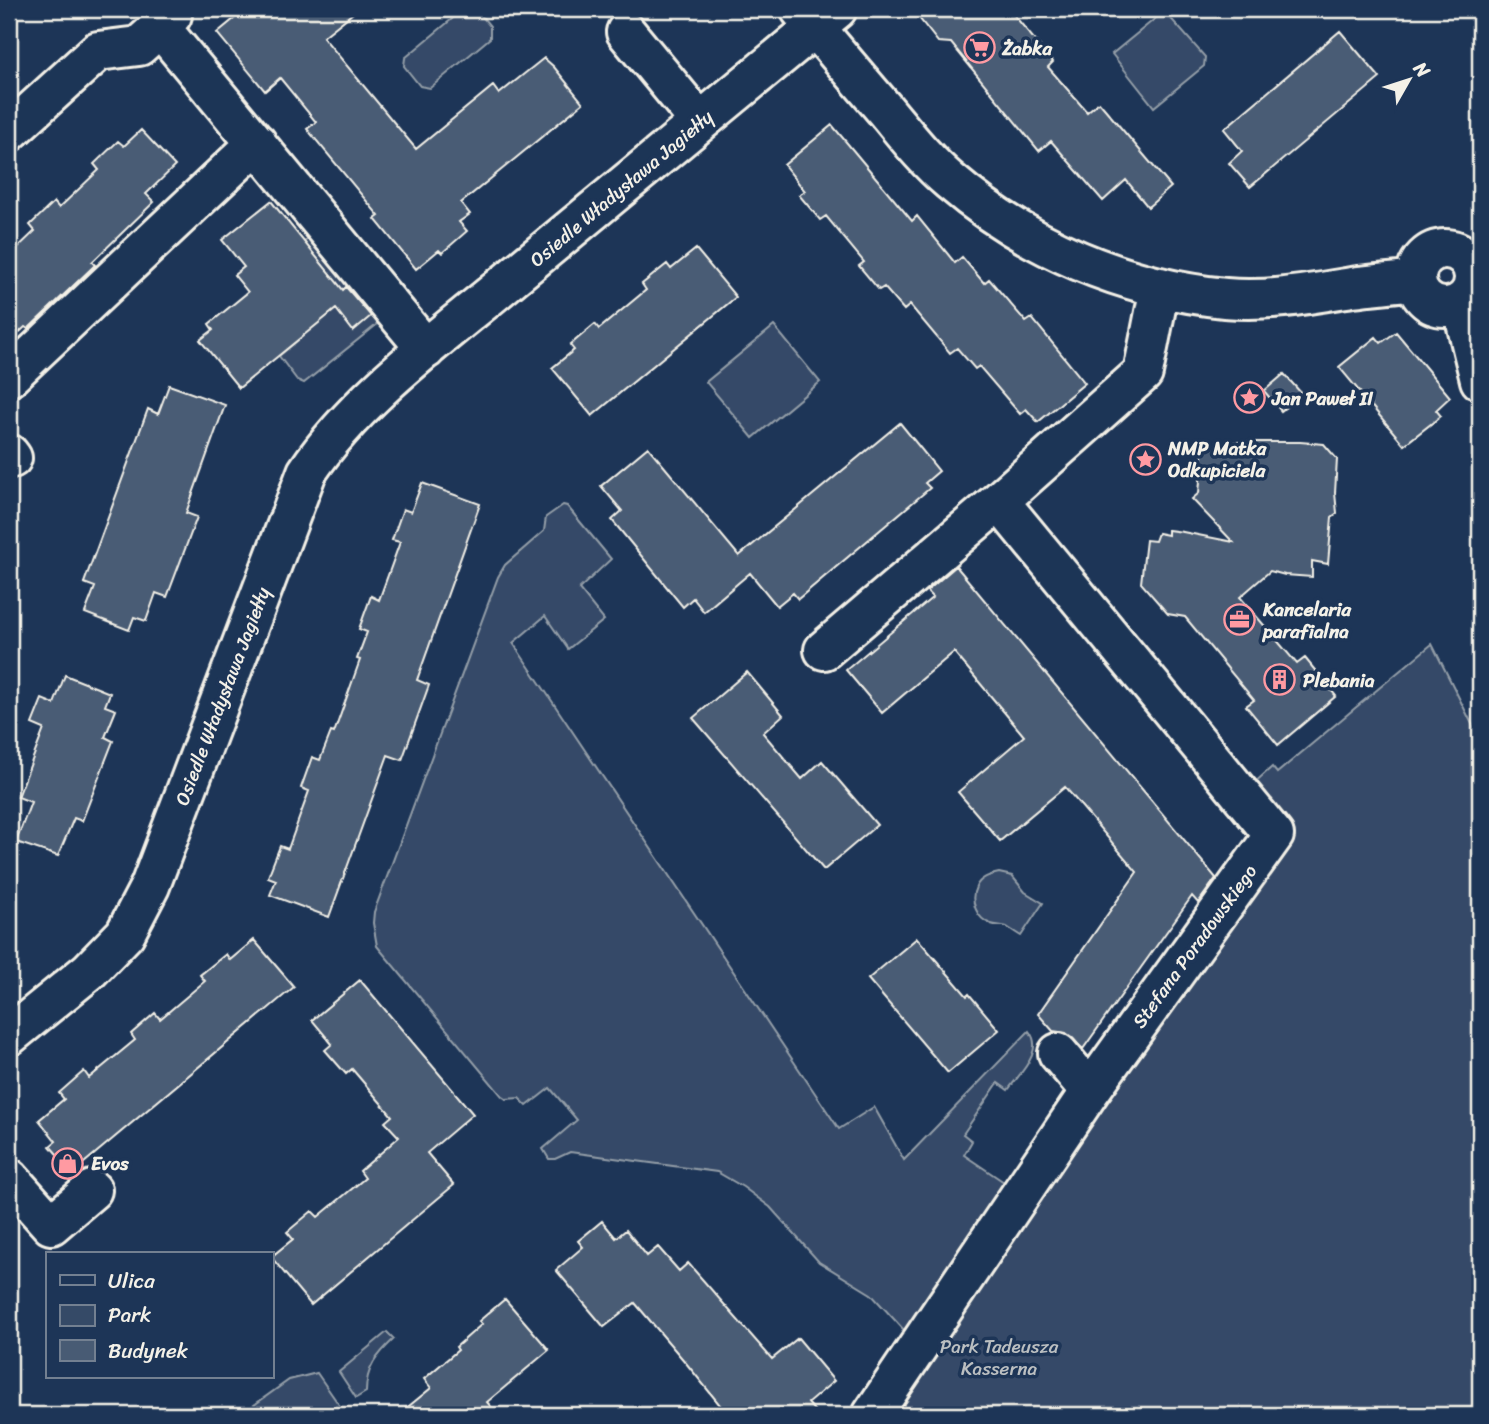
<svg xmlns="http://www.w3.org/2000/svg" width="1489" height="1424" font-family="Sriracha,sans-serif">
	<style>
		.green { fill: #354a67; stroke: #949ea8; stroke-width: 2 }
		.building { fill: #485b74; stroke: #f4f1e8; stroke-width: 2 }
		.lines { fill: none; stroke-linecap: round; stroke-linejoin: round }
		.street-casing { stroke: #f4f1e8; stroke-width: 44 }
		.street { stroke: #1d3557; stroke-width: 38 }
		.labels { text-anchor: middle; stroke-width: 7; stroke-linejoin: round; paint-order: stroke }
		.poi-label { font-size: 19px; font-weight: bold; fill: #f4f1e8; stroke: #1d3557; text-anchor: start }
		.street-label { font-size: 19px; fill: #f4f1e8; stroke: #1d3557 }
		.park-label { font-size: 19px; fill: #bbbfc1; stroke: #1d3557 }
	</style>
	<rect width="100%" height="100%" fill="#1d3557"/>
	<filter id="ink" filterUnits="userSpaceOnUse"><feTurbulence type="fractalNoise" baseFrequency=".0143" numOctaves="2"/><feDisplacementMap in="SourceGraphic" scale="14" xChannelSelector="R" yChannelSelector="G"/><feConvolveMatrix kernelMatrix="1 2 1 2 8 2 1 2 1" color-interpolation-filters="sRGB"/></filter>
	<g filter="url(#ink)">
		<path class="green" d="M 464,9 L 476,9 L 490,26 L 490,38 L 430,88 L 420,86 L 404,66 L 405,58 Z
			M 1162,13 L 1168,15 L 1205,57 L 1204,66 L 1154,107 L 1112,54 Z
			M 312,236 L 380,322 L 304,383 L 297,380 L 279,356 L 303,336 L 293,323 L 332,277 L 304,242 Z
			M 774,326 L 820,382 L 753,438 L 706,382 Z
			M 563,505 L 567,506 L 611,559 L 579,589 L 604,620 L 568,649 L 545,616 L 513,643 L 839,1129 L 874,1107 L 904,1160 L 1029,1031 C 1045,1051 1020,1073 1008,1090 L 998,1083 L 963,1134 L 972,1141 L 964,1155 L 1007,1184 L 914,1341 L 871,1294 L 819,1262 L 770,1207 L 743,1187 L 717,1172 L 570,1152 L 555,1159 L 549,1159 L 543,1149 L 577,1120 L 550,1088 L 527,1106 L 519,1098 L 506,1099 L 502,1096 L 377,946 L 373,923 L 374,912 L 498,577 L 505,565 L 544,531 L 546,517 Z
			M 1432,644 L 1480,740 L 1480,1415 L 890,1415 L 982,1273 L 1295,837 L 1253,784 L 1272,767 L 1277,773 Z
			M 999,873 L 1012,876 L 1025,892 L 1043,903 L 1021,936 C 1016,933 1012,930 1007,927 C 1002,925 997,926 991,924 C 977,919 969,901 976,887 C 980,878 989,875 999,873 Z
			M 387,1332 L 394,1339 C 377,1355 366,1368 366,1392 L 356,1398 L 339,1372 Z
			M 317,1373 L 346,1415 L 240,1415 L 289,1380 Z"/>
		<path class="building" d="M 246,9 L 358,9 L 323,37 L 416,149 L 493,86 L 499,94 L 544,58 L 554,67 L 583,103 L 461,203 L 470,214 L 459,222 L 467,231 L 442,253 L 439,250 L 416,269 L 375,219 L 379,216 L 307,129 L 316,122 L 280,78 L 265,91 L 217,33 Z
			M 912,9 L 1009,9 L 1053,62 L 1048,67 L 1087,112 L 1099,102 L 1171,187 L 1148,207 L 1126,180 L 1103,201 L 1051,141 L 1039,151 L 951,43 L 938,42 Z
			M 1340,31 L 1380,78 L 1250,187 L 1229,163 L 1242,151 L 1224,129 Z
			M 832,125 L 912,221 L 917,216 L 955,263 L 962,257 L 984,283 L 989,279 L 1026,322 L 1032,318 L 1085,383 L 1038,422 L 1026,409 L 1020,414 L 979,366 L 975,369 L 957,348 L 950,353 L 910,305 L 904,310 L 884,287 L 879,290 L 859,266 L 864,262 L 826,216 L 820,220 L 799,195 L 805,191 L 784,165 Z
			M 141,130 L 175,166 L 146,194 L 154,202 L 92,262 L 95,265 L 28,329 L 25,327 L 9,342 L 9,256 L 35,231 L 30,225 L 54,202 L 59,208 L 99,170 L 94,164 L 118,141 L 124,146 Z
			M 271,201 L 343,290 L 346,287 L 371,316 L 353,331 L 336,309 L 239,388 L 200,340 L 213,330 L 209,324 L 248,292 L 234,275 L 244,267 L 222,240 Z
			M 696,249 L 736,297 L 592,416 L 552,368 L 574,350 L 570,345 L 595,324 L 599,329 L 646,290 L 642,284 L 667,264 L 671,269 Z
			M 1396,332 L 1450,397 L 1436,410 L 1441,416 L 1404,445 L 1339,367 L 1376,337 L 1381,343 Z
			M 1284,374 L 1302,394 L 1281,411 L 1264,391 Z
			M 169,385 L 225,405 L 186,513 L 197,517 L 167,597 L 156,593 L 146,621 L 134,617 L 129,630 L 85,613 L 95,587 L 84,583 L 148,409 L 158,414 Z
			M 900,423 L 939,471 L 925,483 L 930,488 L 798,599 L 793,593 L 777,606 L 750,573 L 704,612 L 693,598 L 683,607 L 612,520 L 622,511 L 601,486 L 648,447 L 739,556 Z
			M 1217,442 L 1300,442 L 1324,444 L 1337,459 L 1335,493 L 1337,513 L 1332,517 L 1328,564 L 1312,561 L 1312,577 L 1285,575 L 1270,571 L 1240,597 L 1297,664 L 1305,658 L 1336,696 L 1278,745 L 1246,706 L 1254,700 L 1185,617 L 1168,614 L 1141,583 L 1146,540 L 1155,541 L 1158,533 L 1168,535 L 1168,530 L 1183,532 L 1233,542 L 1192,499 L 1199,493 L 1203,445 L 1217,447 Z
			M 422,483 L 480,504 L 417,680 L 429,685 L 402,760 L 388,755 L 329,917 L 270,895 L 276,880 L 268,877 L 280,846 L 288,849 L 309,791 L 301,788 L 312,757 L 320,760 L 331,732 L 334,733 L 360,660 L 357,659 L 367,632 L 359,629 L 371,596 L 379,600 L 400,542 L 392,540 L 403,509 L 411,512 Z
			M 956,566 L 1216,878 L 1198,903 L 1192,896 L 1083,1049 L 1066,1033 L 1053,1031 L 1038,1014 L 1137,872 L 1065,787 L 1000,841 L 958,792 L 1024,736 L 954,652 L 882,713 L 846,670 L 933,597 L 927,591 Z
			M 747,672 L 783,715 L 763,733 L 802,779 L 822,761 L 877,825 L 824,870 L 693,718 Z
			M 65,675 L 110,693 L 105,706 L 116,710 L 105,737 L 113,741 L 82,821 L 74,818 L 58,856 L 16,842 L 31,802 L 18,797 L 44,729 L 32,724 L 42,699 L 54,704 Z
			M 917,938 L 967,996 L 969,994 L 999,1030 L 948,1073 L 868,979 Z
			M 254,940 L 294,987 L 78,1168 L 75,1163 L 69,1168 L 50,1146 L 56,1141 L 39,1120 L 64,1099 L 59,1093 L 84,1071 L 89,1078 L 135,1040 L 131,1034 L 155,1013 L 160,1019 L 205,981 L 200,975 L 226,954 L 230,960 Z
			M 360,980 L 473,1114 L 427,1153 L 454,1185 L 311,1305 L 271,1257 L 293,1239 L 287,1232 L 312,1211 L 318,1217 L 365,1178 L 360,1171 L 399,1137 L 385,1122 L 392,1116 L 352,1069 L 346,1074 L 325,1050 L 332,1044 L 312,1020 Z
			M 602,1221 L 616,1238 L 626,1230 L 647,1256 L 658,1247 L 679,1271 L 688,1263 L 772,1359 L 798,1338 L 834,1381 L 808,1403 L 818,1415 L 728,1415 L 686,1363 L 635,1303 L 604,1327 L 556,1270 L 583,1247 L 578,1241 Z
			M 505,1299 L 549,1350 L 487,1402 L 498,1415 L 398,1415 L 431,1388 L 424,1379 L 458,1350 L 456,1347 L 482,1324 L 479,1321 Z"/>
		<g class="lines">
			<defs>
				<path id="street" d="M 167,9 L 172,15 L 160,27 L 426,349
					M 800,9 C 828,43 857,77 886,111 C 906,135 926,161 950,181 C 1027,247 1124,288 1225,298 C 1268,302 1310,294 1352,287 C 1373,284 1394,283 1415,280
					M 626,32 L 700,122
					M 9,132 L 98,51 L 139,46 L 160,27
					M1416 278a29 29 0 1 1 58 0a29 29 0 1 1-58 0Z
					M 1461,302 L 1480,380
					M 9,377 L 257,143
					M 9,454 L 12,458
					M 824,650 L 999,501
					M 9,1036 L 89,971 L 125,934 L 150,886 L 307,472 C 358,396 444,335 514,276 C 622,187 729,98 837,9
					M 1058,1053 L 1090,1091
					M 9,1178 L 51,1225 L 92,1190
					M 872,1415 L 1090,1091 L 1274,835 L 999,501 L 1143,373 L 1160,287"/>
			</defs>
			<use href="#street" class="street-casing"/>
			<use href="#street" class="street"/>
		</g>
	</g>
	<defs>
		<symbol id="supermarket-ring" viewBox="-11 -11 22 22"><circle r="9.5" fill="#1d3557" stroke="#ff9aa2" stroke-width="1.5"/><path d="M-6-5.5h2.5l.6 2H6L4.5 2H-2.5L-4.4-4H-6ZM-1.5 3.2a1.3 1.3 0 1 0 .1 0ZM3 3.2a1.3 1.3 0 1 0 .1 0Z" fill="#ff9aa2"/></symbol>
		<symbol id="sight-ring" viewBox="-11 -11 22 22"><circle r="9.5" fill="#1d3557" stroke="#ff9aa2" stroke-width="1.5"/><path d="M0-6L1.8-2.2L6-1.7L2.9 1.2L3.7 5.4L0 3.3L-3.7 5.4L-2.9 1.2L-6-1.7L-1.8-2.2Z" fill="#ff9aa2"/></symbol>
		<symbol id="office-ring" viewBox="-11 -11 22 22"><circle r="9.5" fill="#1d3557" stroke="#ff9aa2" stroke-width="1.5"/><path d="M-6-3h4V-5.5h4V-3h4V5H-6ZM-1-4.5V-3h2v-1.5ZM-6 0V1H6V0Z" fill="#ff9aa2"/></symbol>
		<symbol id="building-ring" viewBox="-11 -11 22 22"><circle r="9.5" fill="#1d3557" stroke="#ff9aa2" stroke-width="1.5"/><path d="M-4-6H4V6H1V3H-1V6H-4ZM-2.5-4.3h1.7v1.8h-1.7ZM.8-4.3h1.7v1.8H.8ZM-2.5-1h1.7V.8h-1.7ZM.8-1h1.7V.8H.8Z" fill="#ff9aa2"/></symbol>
		<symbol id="shop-ring" viewBox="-11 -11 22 22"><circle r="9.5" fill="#1d3557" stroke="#ff9aa2" stroke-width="1.5"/><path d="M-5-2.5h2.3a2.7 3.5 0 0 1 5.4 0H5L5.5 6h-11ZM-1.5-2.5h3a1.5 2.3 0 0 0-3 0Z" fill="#ff9aa2"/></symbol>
	</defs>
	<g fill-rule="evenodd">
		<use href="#supermarket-ring" x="962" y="30" width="35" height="35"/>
		<use href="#sight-ring" x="1232" y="380" width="35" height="35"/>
		<use href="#sight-ring" x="1128" y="442" width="35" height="35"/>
		<use href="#office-ring" x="1222" y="602" width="35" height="35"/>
		<use href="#building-ring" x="1262" y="662" width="35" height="35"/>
		<use href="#shop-ring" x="50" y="1146" width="35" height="35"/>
	</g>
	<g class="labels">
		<g class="poi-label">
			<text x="1002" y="55">Żabka</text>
			<text x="1272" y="405">Jan Paweł II</text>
			<text x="1168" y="455">NMP Matka<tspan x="1168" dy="22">Odkupiciela</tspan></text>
			<text x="1263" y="616">Kancelaria<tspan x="1263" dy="22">parafialna</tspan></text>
			<text x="1303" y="687">Plebania</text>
			<text x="91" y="1170">Evos</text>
		</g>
		<g class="street-label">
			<text transform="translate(621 188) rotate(-40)" y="7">Osiedle Władysława Jagiełły</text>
			<text transform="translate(222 696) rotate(-69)" y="7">Osiedle Władysława Jagiełły</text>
			<text transform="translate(1194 946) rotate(-54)" y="7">Stefana Poradowskiego</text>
		</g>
		<g class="park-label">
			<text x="999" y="1353">Park Tadeusza<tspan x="999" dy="22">Kasserna</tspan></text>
		</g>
	</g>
	<rect width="1489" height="1424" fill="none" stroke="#1d3557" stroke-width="35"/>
	<rect x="18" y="18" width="1454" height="1389" fill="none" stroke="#f4f1e8" stroke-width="2.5" filter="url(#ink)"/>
	<rect x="46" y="1252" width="228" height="126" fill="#1d3557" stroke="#738091" stroke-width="2"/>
	<rect x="60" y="1275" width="35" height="10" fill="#1d3557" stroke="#738091" stroke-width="2"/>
	<text x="108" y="1288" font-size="21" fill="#f4f1e8">Ulica</text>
	<rect x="60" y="1305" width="35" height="21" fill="#354a67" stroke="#738091" stroke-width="2"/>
	<text x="108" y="1322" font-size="21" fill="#f4f1e8">Park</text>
	<rect x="60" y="1340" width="35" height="21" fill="#485b74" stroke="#738091" stroke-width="2"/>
	<text x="108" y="1358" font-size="21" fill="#f4f1e8">Budynek</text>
	<g transform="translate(1409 80) rotate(51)" stroke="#1d3557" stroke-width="5" paint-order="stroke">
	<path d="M0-5L12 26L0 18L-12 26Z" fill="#f4f1e8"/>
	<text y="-10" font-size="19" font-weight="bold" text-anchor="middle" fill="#f4f1e8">N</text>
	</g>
</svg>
